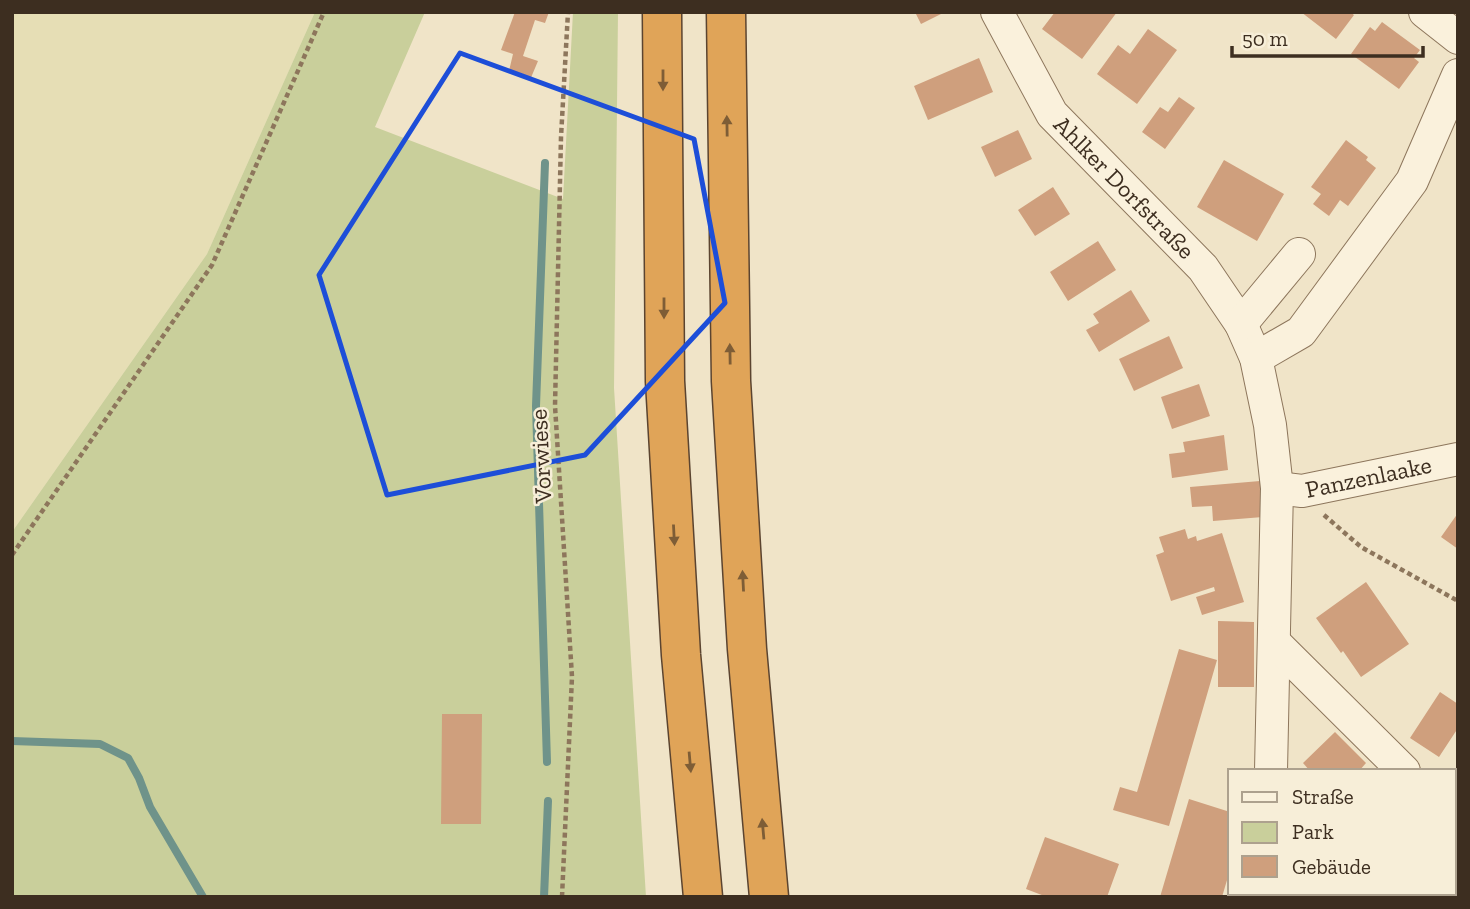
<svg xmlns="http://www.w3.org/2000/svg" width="1470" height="909" font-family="'Zilla Slab',serif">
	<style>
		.farmland { fill: #e6deb5 }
		.green { fill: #c9cf9b }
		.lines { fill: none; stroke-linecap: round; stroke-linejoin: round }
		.stream { stroke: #6f938a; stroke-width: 8 }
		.building { fill: #cf9f7d }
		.minor-casing { stroke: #8d765c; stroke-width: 34 }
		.highway-casing { stroke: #5b4430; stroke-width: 41 }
		.path { stroke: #8d765c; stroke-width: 4.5; stroke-dasharray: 5 3.5; stroke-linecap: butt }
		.minor { stroke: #faf1dc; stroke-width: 32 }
		.highway { stroke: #e0a458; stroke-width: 38 }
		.oneway { fill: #7e5d36 }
		.marked { fill: none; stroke: #1d4ed8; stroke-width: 5; stroke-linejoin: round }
		.labels { text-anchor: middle; stroke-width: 5; stroke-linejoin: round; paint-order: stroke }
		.street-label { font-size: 24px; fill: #3d2e20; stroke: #f7eed8 }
	</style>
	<rect width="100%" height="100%" fill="#f0e4c8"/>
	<path class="farmland" d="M 12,12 L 315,12 L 207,254 L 12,532 Z"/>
	<path class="green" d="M 315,12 L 425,12 L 375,127 L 563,199 L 573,12 L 618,12 L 614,388 L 646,897 L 12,897 L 12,532 L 207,254 Z"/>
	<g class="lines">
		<path class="stream" d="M 545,163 L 536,406 L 547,762
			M 12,741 L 100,744 L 128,758 L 139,778 L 150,807 L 203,897
			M 544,897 L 548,801"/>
	</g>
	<path class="building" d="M 515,12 L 549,12 L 545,23 L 535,20 L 523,56 L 538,61 L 530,80 L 509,71 L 513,54 L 501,50 Z
		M 915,12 L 945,12 L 921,24 Z
		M 1055,12 L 1117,12 L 1082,59 L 1042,29 Z
		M 1301,12 L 1350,12 L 1354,15 L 1336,39 Z
		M 1382,22 L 1420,50 L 1414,58 L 1419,62 L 1399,89 L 1351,54 L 1370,27 L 1375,31 Z
		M 1148,29 L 1177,50 L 1137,104 L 1097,74 L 1118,45 L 1130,54 Z
		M 979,58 L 993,92 L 928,120 L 914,86 Z
		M 1179,97 L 1195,108 L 1165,149 L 1142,132 L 1160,107 L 1168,112 Z
		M 1018,130 L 1032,159 L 995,177 L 981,147 Z
		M 1346,140 L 1368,157 L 1366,160 L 1376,168 L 1348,206 L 1340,200 L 1329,216 L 1313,204 L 1321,194 L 1311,187 Z
		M 1224,160 L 1284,194 L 1257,241 L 1197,207 Z
		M 1053,187 L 1070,214 L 1035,236 L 1018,210 Z
		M 1098,241 L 1116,270 L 1068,301 L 1050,272 Z
		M 1131,290 L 1150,321 L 1099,352 L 1086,330 L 1099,323 L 1093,314 Z
		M 1169,336 L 1183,368 L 1134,391 L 1119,359 Z
		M 1199,384 L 1210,416 L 1172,429 L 1161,397 Z
		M 1224,435 L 1228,470 L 1172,478 L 1169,454 L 1185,452 L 1183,442 Z
		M 1260,481 L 1263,517 L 1213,521 L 1212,506 L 1192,507 L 1190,487 Z
		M 1458,513 L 1458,549 L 1441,537 Z
		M 1185,529 L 1188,539 L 1196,536 L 1197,541 L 1222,533 L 1244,602 L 1202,615 L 1196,597 L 1215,591 L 1214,587 L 1171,601 L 1156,555 L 1164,552 L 1159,537 Z
		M 1366,582 L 1409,644 L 1361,677 L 1343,651 L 1341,653 L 1316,618 Z
		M 1218,621 L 1254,622 L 1254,687 L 1218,687 Z
		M 1179,649 L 1217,660 L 1169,826 L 1113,810 L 1120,787 L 1137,792 Z
		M 1440,692 L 1458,704 L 1458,728 L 1439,757 L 1410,738 Z
		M 442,714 L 482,714 L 481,824 L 441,824 Z
		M 1335,732 L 1366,763 L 1359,771 L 1310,771 L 1303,763 Z
		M 1189,799 L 1230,812 L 1230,870 L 1222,897 L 1160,897 Z
		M 1045,837 L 1119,864 L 1107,897 L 1047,897 L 1026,889 Z
		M 1310,893 L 1371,893 L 1373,895 L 1310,897 Z"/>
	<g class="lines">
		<defs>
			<g id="minor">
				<path id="s1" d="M 997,12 L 1052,114 L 1203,268 L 1241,324 L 1256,358 L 1270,425 L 1277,488 L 1271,771"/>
				<path d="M 1425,12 L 1458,38"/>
				<path d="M 1241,324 L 1299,254"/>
				<path d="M 1256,358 L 1301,332 L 1412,181 L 1458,75"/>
				<path id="s2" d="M 1277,488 L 1302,491 L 1458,459"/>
				<path d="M 1274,642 L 1404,771"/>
				<path d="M 1454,821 L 1458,824"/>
				<path d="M 1397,893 L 1401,897"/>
				<path d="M 1248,897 L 1249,893"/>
			</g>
			<path id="highway" d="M 662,12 L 665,381 L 681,655 L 703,897
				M 726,12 L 731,381 L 747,649 L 769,897"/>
		</defs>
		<use href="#minor" class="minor-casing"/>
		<use href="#highway" class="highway-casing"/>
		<path class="path" d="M 1324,515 L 1361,547 L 1458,601
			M 12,555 L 212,265 L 324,12
			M 562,897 L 572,677 L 555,406 L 561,137 L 568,12"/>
		<use href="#minor" class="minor"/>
		<use href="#highway" class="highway"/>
	</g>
	<defs><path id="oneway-solid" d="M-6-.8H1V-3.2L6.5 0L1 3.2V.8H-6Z" transform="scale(1.75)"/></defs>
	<g class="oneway">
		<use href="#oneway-solid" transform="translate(663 80) rotate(90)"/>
		<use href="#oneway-solid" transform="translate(727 126) rotate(-91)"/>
		<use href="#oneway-solid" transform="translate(664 308) rotate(90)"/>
		<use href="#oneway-solid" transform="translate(730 354) rotate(-91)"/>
		<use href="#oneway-solid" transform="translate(674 535) rotate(87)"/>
		<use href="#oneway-solid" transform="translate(743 581) rotate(-93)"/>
		<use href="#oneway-solid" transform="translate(690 762) rotate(85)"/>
		<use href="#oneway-solid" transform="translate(763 829) rotate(-95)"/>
	</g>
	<path class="marked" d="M 460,53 L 694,139 L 725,303 L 585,455 L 387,495 L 319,275 Z"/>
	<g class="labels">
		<g class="street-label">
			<text dy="8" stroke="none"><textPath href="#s1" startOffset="219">Ahlker Dorfstraße</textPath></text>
			<text transform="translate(541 456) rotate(-93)" y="8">Vorwiese</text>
			<text dy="8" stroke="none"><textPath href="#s2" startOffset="93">Panzenlaake</textPath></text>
		</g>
	</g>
	<rect width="1470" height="909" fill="none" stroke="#3d2e20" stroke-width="28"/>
	<rect x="1228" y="769" width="228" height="126" fill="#f7eed8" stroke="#ada18e" stroke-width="2"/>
	<rect x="1242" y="792" width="35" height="10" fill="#faf1dc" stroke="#ada18e" stroke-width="2"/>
	<text x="1292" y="804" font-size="21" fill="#3d2e20">Straße</text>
	<rect x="1242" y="822" width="35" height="21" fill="#c9cf9b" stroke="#ada18e" stroke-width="2"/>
	<text x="1292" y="839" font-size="21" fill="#3d2e20">Park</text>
	<rect x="1242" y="856" width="35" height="21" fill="#cf9f7d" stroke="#ada18e" stroke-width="2"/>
	<text x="1292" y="874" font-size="21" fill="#3d2e20">Gebäude</text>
	<path d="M1232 46v10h191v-10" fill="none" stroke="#3d2e20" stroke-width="3.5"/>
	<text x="1242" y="46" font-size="21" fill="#3d2e20" stroke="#f7eed8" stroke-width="5" paint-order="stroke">50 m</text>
</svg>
